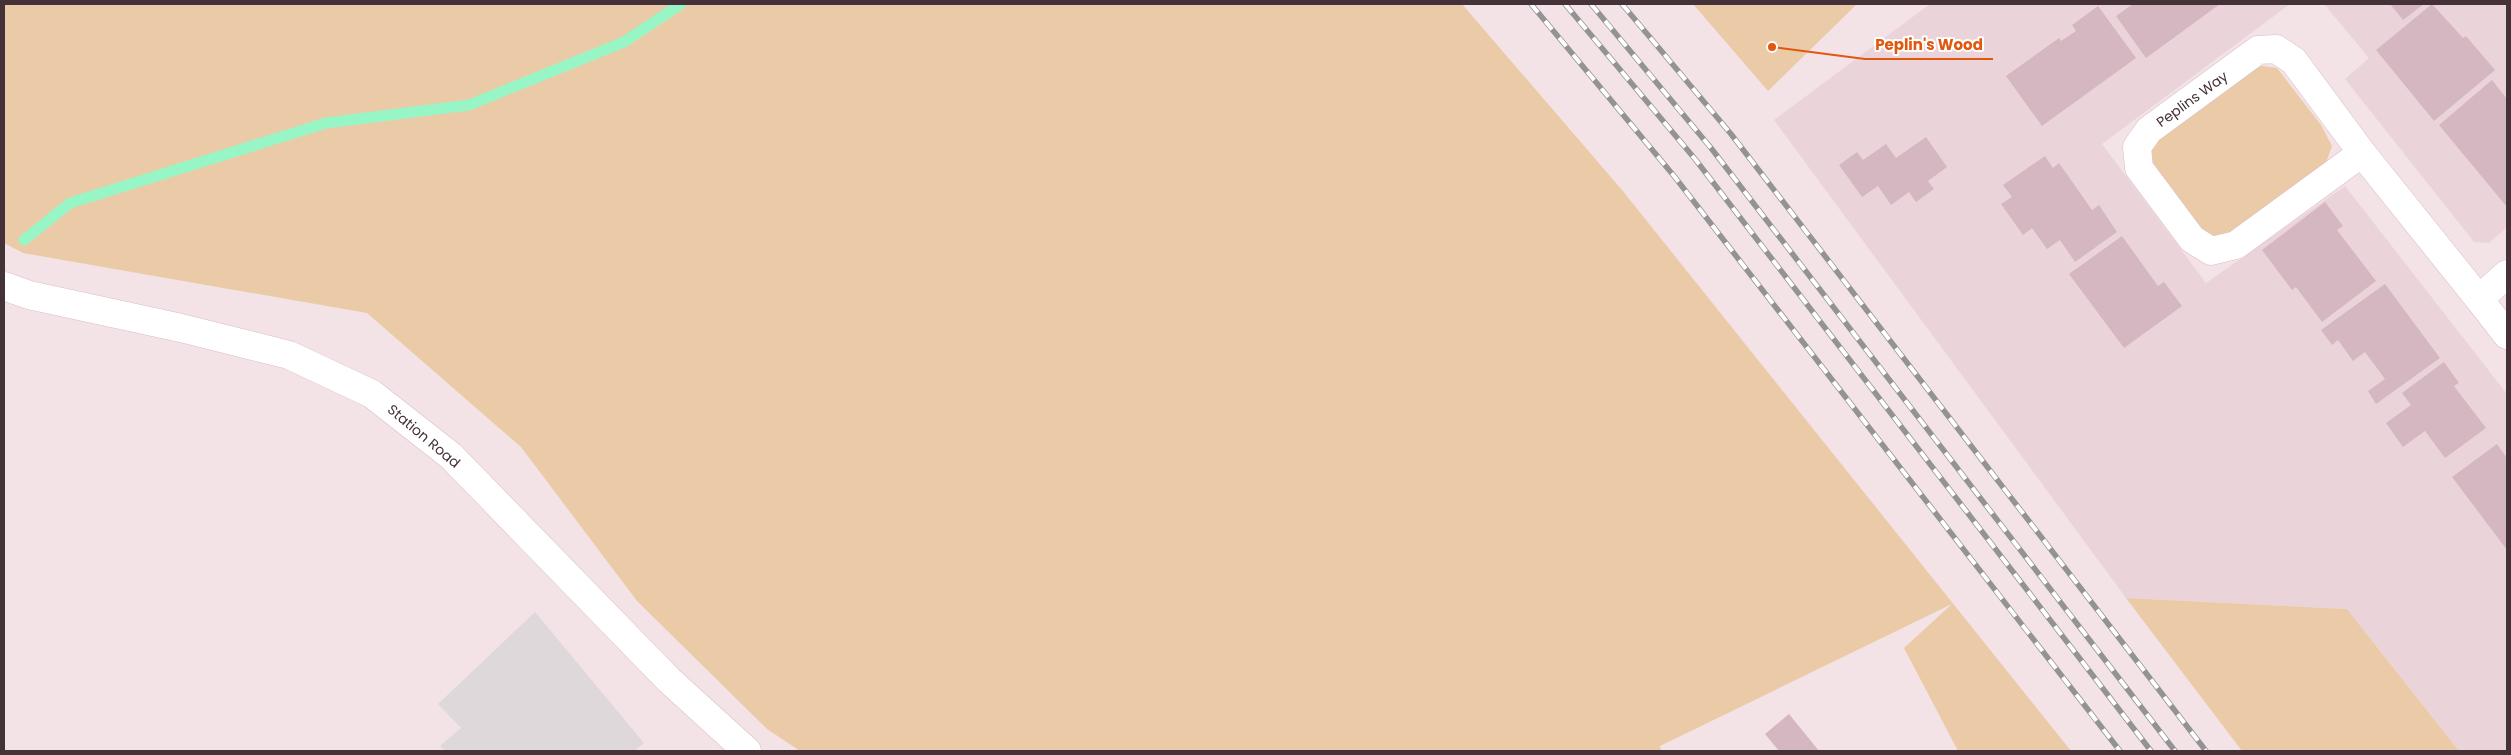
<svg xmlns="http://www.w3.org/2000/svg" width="2511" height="755" font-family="Poppins,sans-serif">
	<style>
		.residential { fill: #ebd4d9 }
		.green { fill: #ebcba7 }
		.parking { fill: #dfd8db }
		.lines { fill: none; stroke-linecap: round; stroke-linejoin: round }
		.stream { stroke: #98f5c6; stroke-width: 11 }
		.building { fill: #d4b7c0 }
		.minor-casing { stroke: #dabec5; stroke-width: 29 }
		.minor { stroke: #fff; stroke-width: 28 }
		.rail-casing { stroke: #939393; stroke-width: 5.5 }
		.rail { stroke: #fff; stroke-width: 4; stroke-dasharray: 11; stroke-linecap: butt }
		.labels { text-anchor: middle; stroke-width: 4; stroke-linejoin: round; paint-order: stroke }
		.street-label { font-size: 14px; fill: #443238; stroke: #fff }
		.leader { fill: none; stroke: #e0570e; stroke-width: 2 }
		.callout-dot { fill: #e0570e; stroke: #fff; stroke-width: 2 }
		.callout-label { font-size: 15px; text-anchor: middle; font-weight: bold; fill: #e0570e; stroke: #fff; stroke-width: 4; stroke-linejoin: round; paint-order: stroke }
	</style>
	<rect width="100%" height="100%" fill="#f3e2e6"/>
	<path class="residential" d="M 1930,4 L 2290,4 L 2102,144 L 2206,283 L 2345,186 L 2507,394 L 2507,751 L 2459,751 L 2347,609 L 2126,598 L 1774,120 Z
		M 2324,4 L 2507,4 L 2507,227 L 2489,243 L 2474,242 L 2345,79 L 2369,58 Z"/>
	<path class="green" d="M 4,4 L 1462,4 L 1622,190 L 2071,751 L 1958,751 L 1904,648 L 1952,604 L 1660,746 L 1661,751 L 800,751 L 767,729 L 637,601 L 521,447 L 367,313 L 23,253 L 4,243 Z
		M 1693,4 L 1857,4 L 1768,91 Z
		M 2262,66 L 2277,68 L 2321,125 L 2332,146 L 2326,163 L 2227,235 L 2209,236 L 2192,228 L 2147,167 L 2151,140 L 2247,69 Z
		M 2126,598 L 2347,609 L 2459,751 L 2242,751 Z"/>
	<path class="parking" d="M 535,612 L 644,743 L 634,751 L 445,751 L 440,746 L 461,728 L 438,704 Z"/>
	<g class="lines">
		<path class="stream" d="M 24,240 L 70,203 L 326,123 L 469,105 L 624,42 L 681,4"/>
	</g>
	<path class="building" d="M 2133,4 L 2220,4 L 2146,58 L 2116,16 Z
		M 2390,4 L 2424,4 L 2403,20 Z
		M 2432,4 L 2463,38 L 2466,36 L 2495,70 L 2434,121 L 2376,50 Z
		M 2098,6 L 2136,58 L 2042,126 L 2006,76 L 2059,38 L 2061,41 L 2076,31 L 2072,25 Z
		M 2492,80 L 2507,99 L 2507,207 L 2439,125 Z
		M 1926,137 L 1947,167 L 1928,181 L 1934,189 L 1916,202 L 1909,192 L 1891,205 L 1878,186 L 1862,197 L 1839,165 L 1857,152 L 1863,160 L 1886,144 L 1896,158 Z
		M 2045,156 L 2053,168 L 2059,163 L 2092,210 L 2099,205 L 2117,232 L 2075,262 L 2060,240 L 2047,249 L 2032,228 L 2023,235 L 2001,204 L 2012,197 L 2003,185 Z
		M 2325,202 L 2343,226 L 2337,230 L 2376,281 L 2322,322 L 2296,287 L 2292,290 L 2262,250 Z
		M 2122,236 L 2158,286 L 2164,282 L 2182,306 L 2124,348 L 2069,274 Z
		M 2385,284 L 2440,358 L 2376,404 L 2368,391 L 2385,379 L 2365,352 L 2353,361 L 2338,340 L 2332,345 L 2321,330 Z
		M 2444,362 L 2459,383 L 2454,386 L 2486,428 L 2445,458 L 2425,431 L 2403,447 L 2386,423 L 2411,405 L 2402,393 Z
		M 2497,444 L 2507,458 L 2507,550 L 2452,477 Z
		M 1789,714 L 1819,751 L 1779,751 L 1765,734 Z"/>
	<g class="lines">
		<defs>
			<path id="minor" d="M 2276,49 L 2294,61 L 2362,153 L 2236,245 L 2211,251 L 2192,239 L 2139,168 L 2137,147 L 2149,130 L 2258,50 Z
				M 2362,153 L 2479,299
				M 2507,274 L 2479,299 L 2507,335
				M 4,286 L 29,295 L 181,328 L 289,355 L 372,394 L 451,456 L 669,680 L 747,751"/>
		</defs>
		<use href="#minor" class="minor-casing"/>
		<use href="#minor" class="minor"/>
		<defs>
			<path id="rail" d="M 1531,4 L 1674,176 L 2120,751
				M 1565,4 L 1695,159 L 2151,751
				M 1591,4 L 1711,148 L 2175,751
				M 1622,4 L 1731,134 L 2206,751"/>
		</defs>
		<use href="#rail" class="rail-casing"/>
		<use href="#rail" class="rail"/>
	</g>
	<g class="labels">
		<g class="street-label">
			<text transform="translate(2192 99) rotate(-36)" y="5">Peplins Way</text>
			<text transform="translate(424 436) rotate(40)" y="5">Station Road</text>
		</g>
	</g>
	<path class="leader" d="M1772 47L1865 59H1993"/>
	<circle class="callout-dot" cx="1772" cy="47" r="5"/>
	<g class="callout-label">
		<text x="1929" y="50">Peplin's Wood</text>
	</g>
	<rect width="2511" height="755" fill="none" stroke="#443238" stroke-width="10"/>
</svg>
